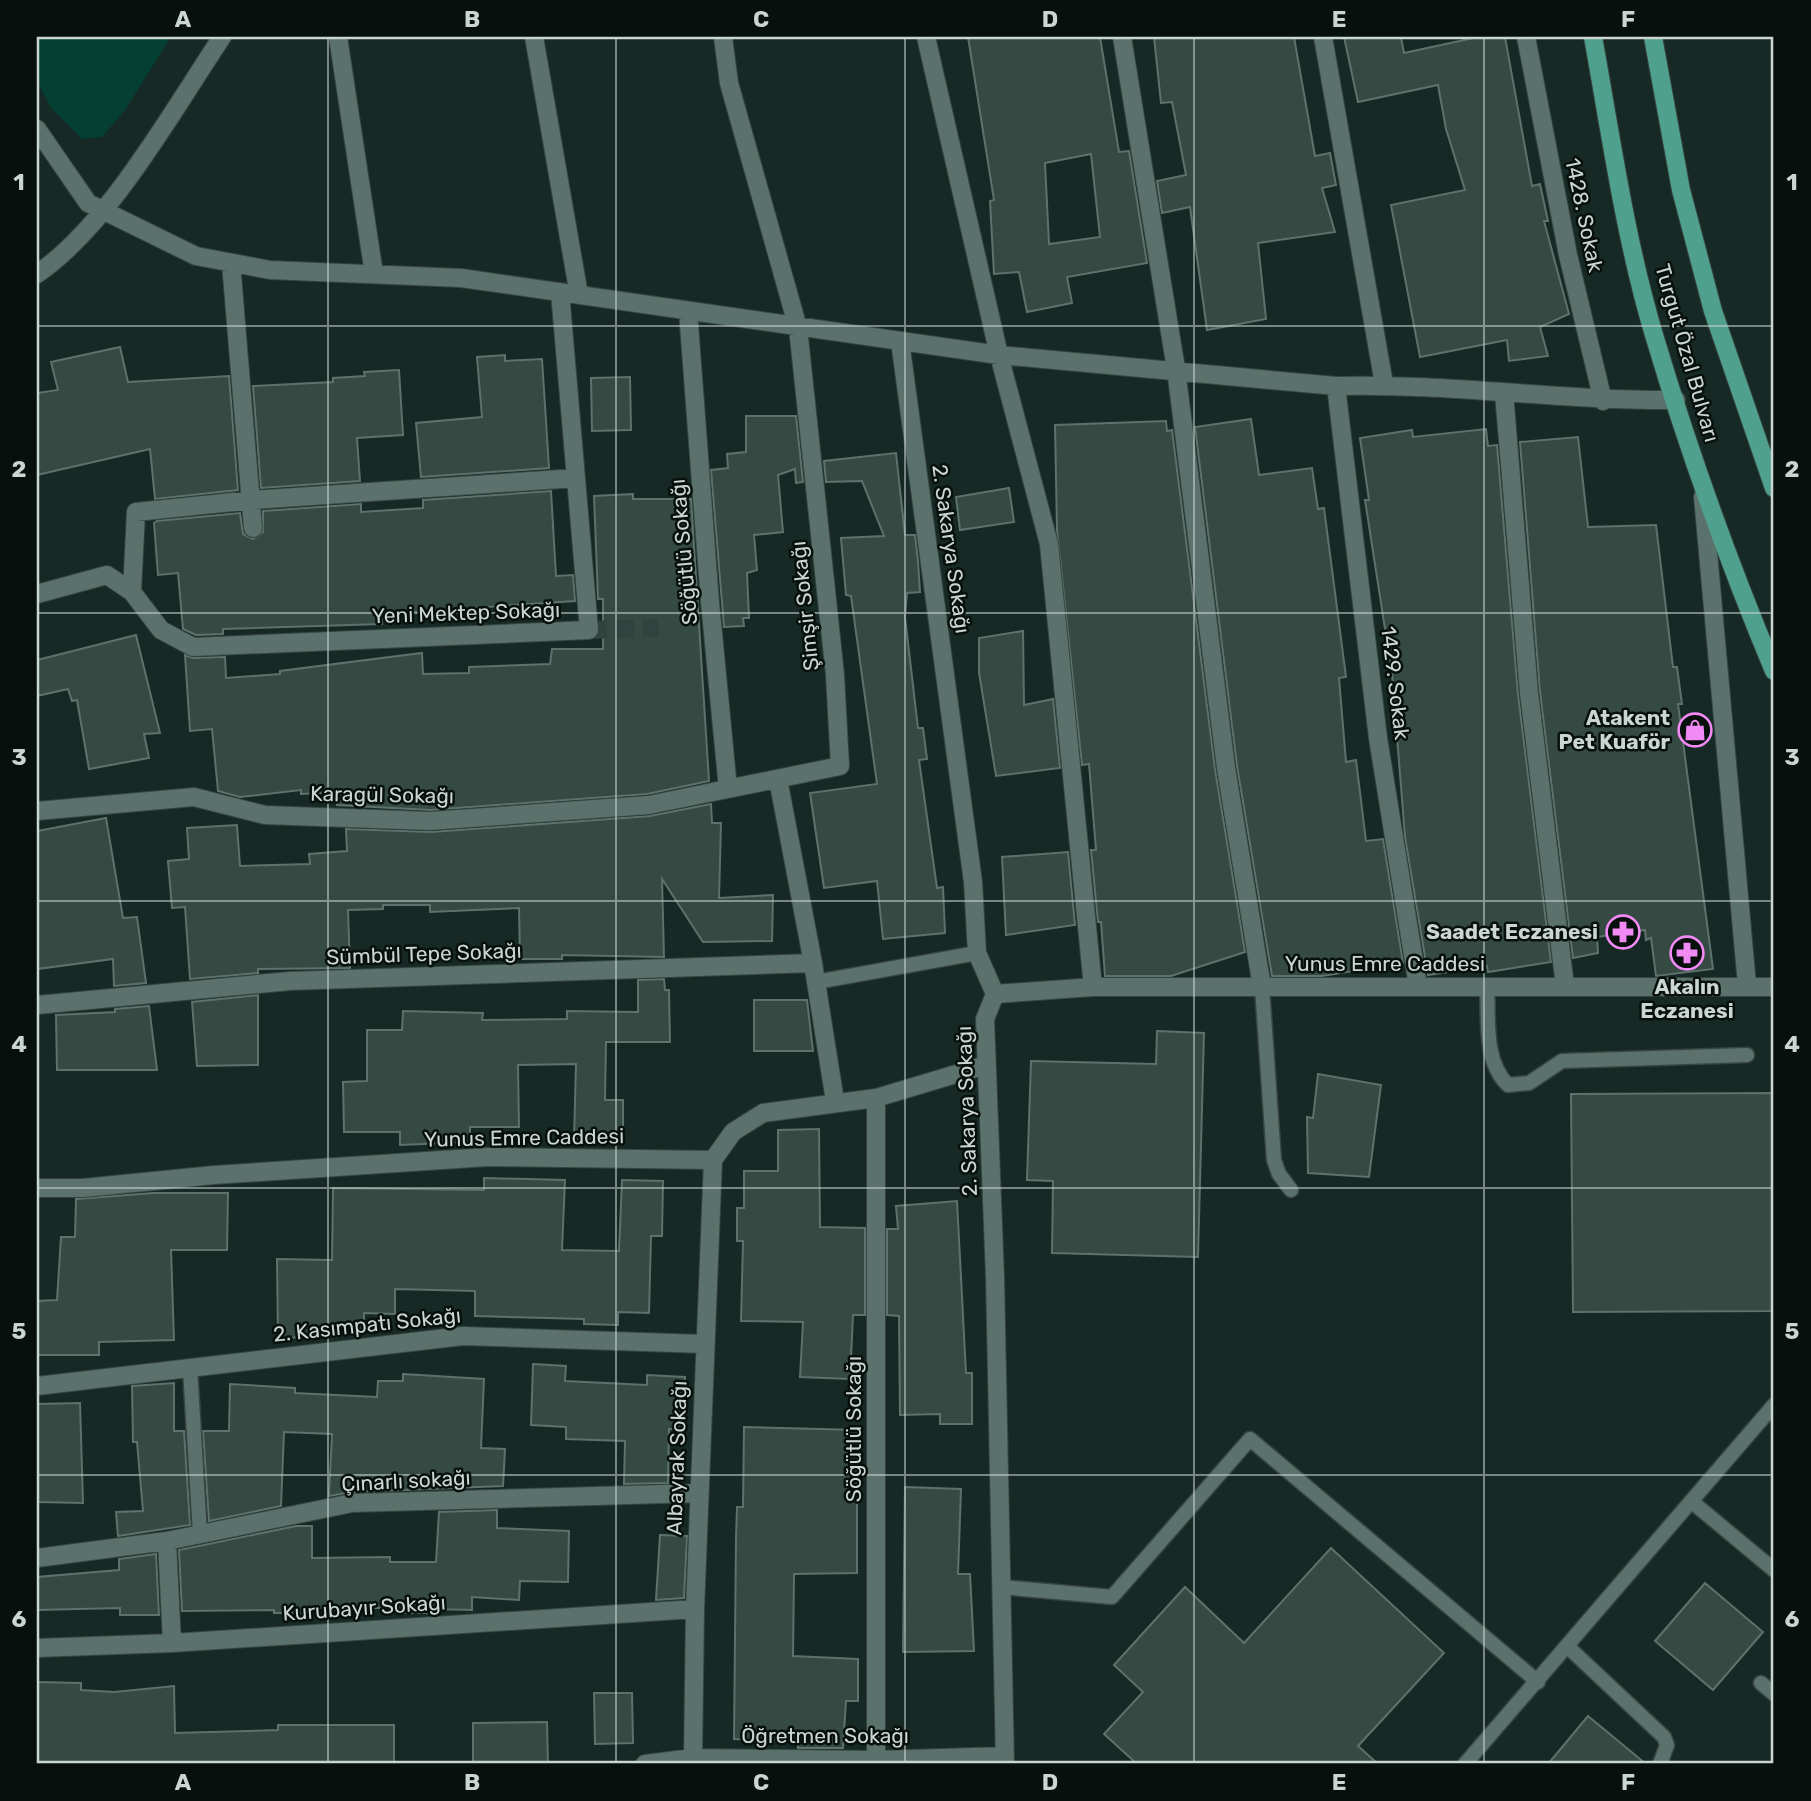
<svg xmlns="http://www.w3.org/2000/svg" width="1811" height="1801" font-family="Rubik,sans-serif">
	<style>
		.green { fill: #053f34 }
		.building { fill: #364a44; stroke: #5d726c; stroke-width: 2; fill-rule: evenodd }
		.lines { fill: none; stroke-linecap: round; stroke-linejoin: round }
		.minor-tunnel { stroke: #31433f; stroke-width: 18; stroke-dasharray: 18 9; stroke-linecap: butt }
		.service-casing { stroke: #364541; stroke-width: 17 }
		.minor-casing { stroke: #364541; stroke-width: 20 }
		.tertiary-casing { stroke: #364541; stroke-width: 20 }
		.primary-casing { stroke: #364541; stroke-width: 20 }
		.service { stroke: #5b716b; stroke-width: 14 }
		.minor { stroke: #5b716b; stroke-width: 18 }
		.tertiary { stroke: #5b716b; stroke-width: 18 }
		.primary { stroke: #50a08e; stroke-width: 18 }
		.grid { fill: none; stroke: #cbd6d3; stroke-width: 2; stroke-opacity: 0.55 }
		.labels { text-anchor: middle; stroke-width: 5; stroke-linejoin: round; paint-order: stroke }
		.street-label { font-size: 21px; fill: #cbd6d3; stroke: #08100e }
		.poi-label { font-size: 21px; font-weight: bold; fill: #cbd6d3; stroke: #08100e; text-anchor: end }
		.neatline { fill: none; stroke: #cbd6d3; stroke-width: 2.5 }
		.grid-label { font-size: 23px; text-anchor: middle; font-weight: bold; fill: #cbd6d3 }
	</style>
	<rect width="100%" height="100%" fill="#162925"/>
	<path class="green" d="M 37,37 L 171,37 L 125,110 L 102,137 L 82,139 L 51,108 L 37,81 Z"/>
	<path class="building" d="M 968,37 L 1100,37 L 1119,152 L 1129,151 L 1147,263 L 1067,277 L 1072,303 L 1027,312 L 1019,272 L 994,274 L 990,201 L 994,200 ZM 1091,154 L 1100,237 L 1049,244 L 1045,163 Z
		M 1154,37 L 1294,37 L 1315,156 L 1330,153 L 1336,185 L 1322,188 L 1335,232 L 1258,243 L 1266,319 L 1207,330 L 1190,207 L 1162,213 L 1157,181 L 1186,175 L 1172,102 L 1161,103 Z
		M 1344,37 L 1401,37 L 1404,53 L 1478,37 L 1505,37 L 1532,186 L 1540,184 L 1548,221 L 1544,221 L 1569,314 L 1540,327 L 1548,356 L 1509,361 L 1507,340 L 1420,357 L 1391,205 L 1465,190 L 1446,129 L 1438,85 L 1358,102 Z
		M 120,347 L 128,382 L 229,376 L 238,490 L 155,499 L 150,449 L 37,475 L 37,393 L 58,390 L 51,362 Z
		M 505,355 L 505,361 L 542,359 L 549,468 L 421,477 L 416,423 L 482,417 L 477,357 Z
		M 399,370 L 403,435 L 357,438 L 360,481 L 261,488 L 253,386 L 333,382 L 333,378 L 365,376 L 364,372 Z
		M 630,377 L 631,430 L 592,431 L 591,378 Z
		M 746,416 L 796,416 L 803,482 L 796,483 L 795,469 L 778,475 L 783,532 L 754,535 L 757,570 L 747,573 L 749,618 L 743,618 L 744,626 L 724,627 L 711,470 L 728,468 L 727,454 L 746,452 Z
		M 1251,419 L 1259,475 L 1312,468 L 1318,509 L 1324,508 L 1346,677 L 1339,678 L 1346,762 L 1356,760 L 1366,841 L 1383,839 L 1403,963 L 1322,976 L 1272,976 L 1237,766 L 1195,427 Z
		M 1166,421 L 1167,431 L 1172,430 L 1215,769 L 1245,952 L 1171,976 L 1105,976 L 1101,922 L 1098,922 L 1091,850 L 1096,850 L 1089,764 L 1082,765 L 1057,530 L 1055,425 Z
		M 1486,429 L 1488,446 L 1497,445 L 1518,694 L 1551,962 L 1488,972 L 1487,966 L 1428,975 L 1405,837 L 1392,674 L 1365,500 L 1369,500 L 1360,438 L 1412,430 L 1413,437 Z
		M 1578,437 L 1588,527 L 1656,525 L 1673,667 L 1677,667 L 1682,704 L 1678,704 L 1713,969 L 1656,976 L 1651,938 L 1646,940 L 1645,930 L 1597,937 L 1598,953 L 1573,958 L 1540,692 L 1520,442 Z
		M 896,453 L 905,535 L 915,535 L 918,561 L 920,592 L 907,593 L 905,617 L 918,728 L 923,728 L 927,759 L 919,760 L 937,888 L 943,887 L 945,933 L 883,939 L 877,881 L 824,888 L 810,793 L 877,784 L 851,596 L 846,595 L 841,538 L 884,536 L 862,481 L 826,482 L 824,461 Z
		M 1009,488 L 1014,522 L 960,530 L 956,497 Z
		M 551,491 L 556,576 L 573,575 L 575,601 L 382,614 L 382,624 L 223,629 L 223,634 L 196,635 L 183,629 L 178,573 L 158,575 L 154,523 L 157,521 L 240,513 L 243,534 L 253,539 L 263,532 L 263,511 L 361,504 L 361,512 L 423,508 L 423,500 Z
		M 633,494 L 633,499 L 691,499 L 709,781 L 647,794 L 430,810 L 337,805 L 337,792 L 301,794 L 301,790 L 240,797 L 218,791 L 212,729 L 190,731 L 185,655 L 193,658 L 225,657 L 226,678 L 280,674 L 280,671 L 422,653 L 423,674 L 469,673 L 469,667 L 550,664 L 552,649 L 603,649 L 603,599 L 598,599 L 594,496 Z
		M 1023,631 L 1024,705 L 1053,699 L 1060,768 L 996,776 L 979,673 L 979,638 Z
		M 136,635 L 160,733 L 144,734 L 149,758 L 89,769 L 77,700 L 72,701 L 68,689 L 37,696 L 37,660 Z
		M 711,804 L 712,823 L 721,823 L 719,898 L 773,895 L 772,941 L 703,942 L 662,879 L 664,957 L 562,955 L 562,959 L 520,959 L 519,908 L 430,912 L 430,905 L 383,905 L 383,909 L 348,910 L 350,968 L 258,969 L 258,973 L 190,979 L 185,907 L 172,908 L 168,861 L 189,859 L 187,828 L 237,825 L 240,866 L 310,864 L 309,854 L 347,851 L 346,829 L 431,832 L 650,816 Z
		M 106,818 L 123,918 L 137,917 L 146,983 L 114,986 L 113,959 L 37,969 L 37,831 Z
		M 1068,852 L 1075,925 L 1006,935 L 1002,857 Z
		M 664,979 L 665,990 L 669,990 L 670,1042 L 606,1042 L 605,1100 L 623,1100 L 623,1139 L 574,1139 L 576,1064 L 518,1065 L 519,1127 L 470,1127 L 470,1142 L 400,1145 L 400,1132 L 344,1132 L 343,1082 L 367,1081 L 367,1030 L 402,1030 L 403,1011 L 483,1013 L 482,1020 L 567,1019 L 567,1011 L 638,1012 L 638,980 Z
		M 258,995 L 258,1065 L 197,1066 L 192,1002 Z
		M 754,1000 L 807,1000 L 813,1051 L 754,1051 Z
		M 149,1006 L 157,1070 L 57,1070 L 56,1015 L 115,1012 L 115,1009 Z
		M 1157,1031 L 1204,1033 L 1198,1257 L 1052,1253 L 1053,1181 L 1027,1180 L 1031,1061 L 1156,1064 Z
		M 1318,1074 L 1381,1085 L 1369,1177 L 1308,1173 L 1307,1117 L 1313,1118 Z
		M 1774,1093 L 1774,1311 L 1573,1312 L 1571,1094 Z
		M 819,1129 L 820,1227 L 865,1228 L 865,1315 L 853,1315 L 850,1379 L 800,1377 L 803,1322 L 741,1321 L 743,1241 L 737,1241 L 737,1208 L 744,1208 L 744,1171 L 778,1171 L 778,1130 Z
		M 484,1178 L 565,1180 L 562,1250 L 619,1251 L 622,1180 L 663,1181 L 662,1236 L 651,1236 L 649,1313 L 618,1312 L 618,1325 L 584,1324 L 584,1319 L 475,1316 L 475,1291 L 395,1289 L 395,1314 L 364,1313 L 364,1329 L 340,1329 L 340,1336 L 278,1338 L 277,1259 L 332,1260 L 333,1188 L 484,1190 Z
		M 153,1193 L 228,1193 L 227,1250 L 171,1250 L 174,1340 L 99,1342 L 99,1355 L 37,1355 L 37,1301 L 57,1300 L 61,1237 L 75,1237 L 76,1199 Z
		M 957,1201 L 966,1373 L 972,1373 L 972,1424 L 940,1424 L 940,1414 L 900,1415 L 899,1316 L 887,1315 L 887,1229 L 898,1229 L 896,1206 Z
		M 533,1364 L 566,1366 L 565,1381 L 647,1385 L 647,1375 L 685,1377 L 683,1430 L 669,1429 L 668,1483 L 624,1484 L 625,1441 L 566,1439 L 566,1427 L 531,1425 Z
		M 403,1374 L 484,1379 L 481,1448 L 505,1449 L 503,1486 L 352,1492 L 329,1496 L 332,1434 L 284,1432 L 281,1506 L 209,1521 L 203,1431 L 229,1431 L 230,1384 L 295,1388 L 295,1393 L 377,1397 L 378,1381 L 403,1381 Z
		M 174,1383 L 174,1431 L 184,1431 L 190,1525 L 118,1536 L 116,1512 L 143,1511 L 137,1442 L 133,1442 L 132,1386 Z
		M 80,1403 L 83,1503 L 37,1502 L 37,1404 Z
		M 744,1427 L 857,1430 L 857,1573 L 794,1574 L 793,1656 L 858,1659 L 858,1701 L 846,1701 L 843,1748 L 798,1748 L 798,1741 L 734,1739 L 736,1538 L 737,1507 L 743,1507 Z
		M 905,1487 L 961,1489 L 958,1574 L 970,1574 L 974,1651 L 903,1652 Z
		M 497,1510 L 497,1528 L 569,1531 L 568,1582 L 520,1581 L 519,1600 L 472,1597 L 472,1610 L 430,1609 L 430,1613 L 396,1613 L 396,1608 L 312,1608 L 312,1613 L 274,1613 L 274,1610 L 182,1611 L 179,1550 L 296,1526 L 312,1526 L 312,1558 L 390,1557 L 390,1562 L 436,1562 L 439,1512 Z
		M 660,1535 L 687,1536 L 684,1598 L 656,1600 Z
		M 1331,1548 L 1444,1653 L 1358,1746 L 1378,1764 L 1137,1764 L 1104,1734 L 1143,1692 L 1114,1665 L 1185,1587 L 1244,1643 Z
		M 156,1554 L 159,1615 L 120,1615 L 120,1608 L 37,1610 L 37,1577 L 119,1570 L 119,1559 Z
		M 1705,1583 L 1763,1632 L 1713,1690 L 1655,1641 Z
		M 37,1682 L 81,1683 L 81,1690 L 114,1692 L 174,1686 L 175,1733 L 278,1730 L 278,1725 L 394,1725 L 394,1764 L 37,1764 Z
		M 594,1693 L 632,1693 L 633,1743 L 595,1744 Z
		M 1588,1716 L 1646,1764 L 1548,1764 Z
		M 547,1722 L 548,1764 L 473,1764 L 473,1723 Z"/>
	<g class="lines">
		<path class="minor-tunnel" d="M 589,630 L 658,628"/>
		<defs>
			<path id="service" d="M 816,982 L 977,953
				M 1487,986 C 1489,1018 1483,1061 1508,1085 L 1529,1083 L 1562,1061 L 1747,1055
				M 1262,987 L 1274,1160 L 1279,1174 L 1291,1190
				M 190,1368 L 200,1534
				M 1691,1501 L 1774,1570
				M 1001,1587 L 1112,1597 L 1250,1439 L 1538,1682
				M 1568,1647 L 1664,1737 L 1667,1745 L 1660,1764
				M 1761,1683 L 1774,1694
				M 1465,1764 L 1774,1405"/>
			<path id="minor" d="M 338,37 L 374,274
				M 534,37 L 579,295
				M 926,37 L 999,355 L 1049,544 L 1093,987
				M 1122,37 L 1176,369 L 1226,768 L 1262,987
				M 1323,37 L 1384,384
				M 1526,37 L 1568,255 L 1603,401
				M 37,129 L 88,203 L 196,256 L 270,270 L 461,278 L 999,355 L 1336,386 C 1449,383 1562,401 1676,400
				M 231,263 L 253,528
				M 37,274 C 109,225 173,110 222,37
				M 688,311 L 710,602 L 728,789
				M 900,341 L 973,882 L 977,953 L 995,994 L 985,1019 L 995,1277 L 1005,1764
				M 1336,386 L 1378,738 L 1418,986
				M 1504,393 L 1529,693 L 1565,986
				M 132,592 L 136,512 L 252,500 L 576,478
				M 37,594 L 107,575 L 132,592 L 161,630 L 193,647 L 589,630 L 560,292
				M 778,779 L 813,963 L 835,1101
				M 37,811 L 194,797 L 265,815 L 430,821 L 649,805 L 840,766 L 835,675 L 798,328 L 729,83 L 723,37
				M 37,1005 L 290,981 L 813,963
				M 876,1098 L 876,1760
				M 37,1386 L 463,1336 L 704,1344
				M 167,1541 L 172,1643
				M 37,1558 L 167,1541 L 352,1503 L 699,1493
				M 37,1648 L 172,1643 L 695,1609
				M 693,1758 L 695,1609 L 713,1160
				M 645,1764 L 693,1758 L 876,1760 L 1005,1756"/>
			<path id="tertiary" d="M 1703,497 L 1747,985
				M 995,994 L 1093,987 L 1774,987
				M 37,1188 L 83,1188 L 214,1175 L 488,1157 L 713,1160 L 733,1132 L 763,1113 L 876,1098 L 986,1065"/>
			<path id="primary" d="M 1593,37 C 1611,136 1625,238 1654,335 C 1688,449 1728,561 1774,671
				M 1653,37 L 1681,190 L 1713,311 L 1774,488"/>
		</defs>
		<use href="#service" class="service-casing"/>
		<use href="#minor" class="minor-casing"/>
		<use href="#tertiary" class="tertiary-casing"/>
		<use href="#primary" class="primary-casing"/>
		<use href="#service" class="service"/>
		<use href="#minor" class="minor"/>
		<use href="#tertiary" class="tertiary"/>
		<use href="#primary" class="primary"/>
	</g>
	<path class="grid" d="M 328,37 L 328,1764M 616,37 L 616,1764M 905,37 L 905,1764M 1194,37 L 1194,1764M 1484,37 L 1484,1764M 37,326 L 1774,326M 37,613 L 1774,613M 37,901 L 1774,901M 37,1188 L 1774,1188M 37,1475 L 1774,1475"/>
	<defs>
		<symbol id="shop-ring" viewBox="-11 -11 22 22"><circle r="9.5" fill="#08100e" stroke="#f18af4" stroke-width="1.5"/><path d="M-5-2.5h2.3a2.7 3.5 0 0 1 5.4 0H5L5.5 6h-11ZM-1.5-2.5h3a1.5 2.3 0 0 0-3 0Z" fill="#f18af4"/></symbol>
		<symbol id="pharmacy-ring" viewBox="-11 -11 22 22"><circle r="9.5" fill="#08100e" stroke="#f18af4" stroke-width="1.5"/><path d="M-2-6h4v4h4v4h-4v4h-4v-4h-4v-4h4Z" fill="#f18af4"/></symbol>
	</defs>
	<g fill-rule="evenodd">
		<use href="#shop-ring" x="1676" y="711" width="38" height="38"/>
		<use href="#pharmacy-ring" x="1604" y="913" width="38" height="38"/>
		<use href="#pharmacy-ring" x="1668" y="934" width="38" height="38"/>
	</g>
	<g class="labels">
		<g class="street-label">
			<text transform="translate(1584 215) rotate(78)" y="7">1428. Sokak</text>
			<text transform="translate(1687 353) rotate(74)" y="7">Turgut Özal Bulvarı</text>
			<text transform="translate(951 549) rotate(82)" y="7">2. Sakarya Sokağı</text>
			<text transform="translate(684 552) rotate(-95)" y="7">Söğütlü Sokağı</text>
			<text transform="translate(805 606) rotate(-96)" y="7">Şimşir Sokağı</text>
			<text transform="translate(466 613) rotate(-2)" y="7">Yeni Mektep Sokağı</text>
			<text transform="translate(1395 683) rotate(83)" y="7">1429. Sokak</text>
			<text transform="translate(382 795) rotate(1)" y="7">Karagül Sokağı</text>
			<text transform="translate(424 954) rotate(-2)" y="7">Sümbül Tepe Sokağı</text>
			<text x="1385" y="971">Yunus Emre Caddesi</text>
			<text transform="translate(967 1111) rotate(-92)" y="7">2. Sakarya Sokağı</text>
			<text transform="translate(524 1138) rotate(-1)" y="7">Yunus Emre Caddesi</text>
			<text transform="translate(367 1325) rotate(-6)" y="7">2. Kasımpatı Sokağı</text>
			<text transform="translate(854 1429) rotate(-90)" y="7">Söğütlü Sokağı</text>
			<text transform="translate(677 1458) rotate(-88)" y="7">Albayrak Sokağı</text>
			<text transform="translate(406 1481) rotate(-3)" y="7">Çınarlı sokağı</text>
			<text transform="translate(364 1608) rotate(-4)" y="7">Kurubayır Sokağı</text>
			<text x="825" y="1743">Öğretmen Sokağı</text>
		</g>
		<g class="poi-label">
			<text x="1670" y="725">Atakent<tspan x="1670" dy="24">Pet Kuaför</tspan></text>
			<text x="1598" y="939">Saadet Eczanesi</text>
			<text x="1687" y="994" text-anchor="middle">Akalın<tspan x="1687" dy="24">Eczanesi</tspan></text>
		</g>
	</g>
	<rect width="1811" height="1801" fill="none" stroke="#08100e" stroke-width="77"/>
	<rect x="38" y="38" width="1734" height="1724" class="neatline"/>
	<g class="grid-label">
		<text x="183" y="27">A</text>
		<text x="472" y="27">B</text>
		<text x="761" y="27">C</text>
		<text x="1050" y="27">D</text>
		<text x="1339" y="27">E</text>
		<text x="1628" y="27">F</text>
		<text x="19" y="190">1</text>
		<text x="1792" y="190">1</text>
		<text x="19" y="477">2</text>
		<text x="1792" y="477">2</text>
		<text x="19" y="765">3</text>
		<text x="1792" y="765">3</text>
		<text x="19" y="1052">4</text>
		<text x="1792" y="1052">4</text>
		<text x="19" y="1339">5</text>
		<text x="1792" y="1339">5</text>
		<text x="19" y="1627">6</text>
		<text x="1792" y="1627">6</text>
		<text x="183" y="1790">A</text>
		<text x="472" y="1790">B</text>
		<text x="761" y="1790">C</text>
		<text x="1050" y="1790">D</text>
		<text x="1339" y="1790">E</text>
		<text x="1628" y="1790">F</text>
	</g>
</svg>
